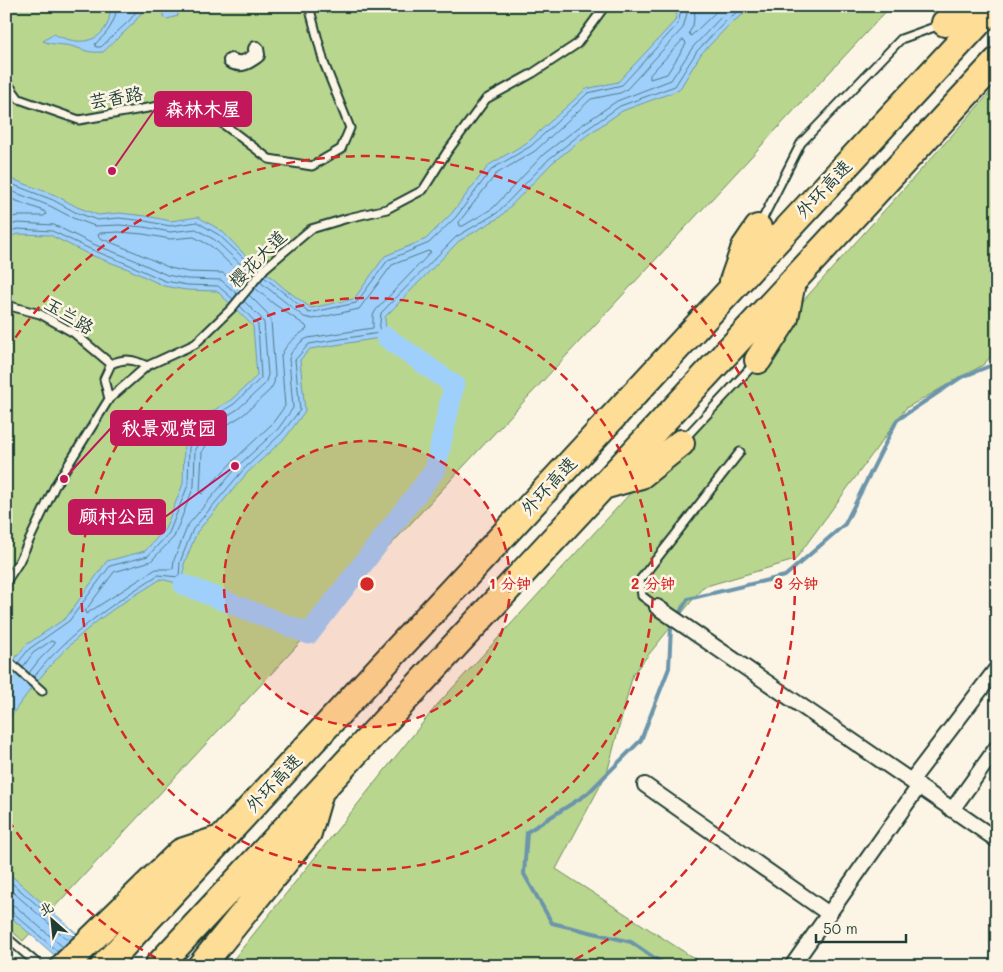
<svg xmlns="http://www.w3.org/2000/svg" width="1003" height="972" font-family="Mali,'LXGW WenKai TC',sans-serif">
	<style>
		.green { fill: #b9d68e; stroke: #6c8a61 }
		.water { fill: #9fd0fb; stroke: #6c95ab }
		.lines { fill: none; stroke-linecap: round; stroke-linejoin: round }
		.shore { stroke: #527884; stroke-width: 1 }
		.stream { stroke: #6c95ab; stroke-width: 4 }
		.river { stroke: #9fd0fb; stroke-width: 21 }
		.service-casing { stroke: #1f3d34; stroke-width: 11 }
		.minor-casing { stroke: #1f3d34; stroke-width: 18 }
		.motorway-casing { stroke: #1f3d34; stroke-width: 30 }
		.service { stroke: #fcf5e5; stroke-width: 7 }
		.minor { stroke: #fcf5e5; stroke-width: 14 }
		.motorway { stroke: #fedd96; stroke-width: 26 }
		.ring { fill: none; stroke: #d62828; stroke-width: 2.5; stroke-dasharray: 9 6 }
		.labels { text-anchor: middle; stroke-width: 5; stroke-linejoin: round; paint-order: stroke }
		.street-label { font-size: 18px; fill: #1f3d34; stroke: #fcf5e5 }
		.centre { fill: #d62828; stroke: #fcf5e5; stroke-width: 2.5 }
		.ring-label { font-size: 15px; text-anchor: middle; font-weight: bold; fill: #d62828; stroke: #fcf5e5; stroke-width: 5; stroke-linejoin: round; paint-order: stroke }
		.leader { fill: none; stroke: #c2185b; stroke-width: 2 }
		.callout-dot { fill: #c2185b; stroke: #fcf5e5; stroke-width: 2 }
		.callout { fill: #c2185b; stroke: #c2185b; stroke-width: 2 }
		.callout-label { font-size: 19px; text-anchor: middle; font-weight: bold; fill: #fff }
	</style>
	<rect width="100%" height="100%" fill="#fcf5e5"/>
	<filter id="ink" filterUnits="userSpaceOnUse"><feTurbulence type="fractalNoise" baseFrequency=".02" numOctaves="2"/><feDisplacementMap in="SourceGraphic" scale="10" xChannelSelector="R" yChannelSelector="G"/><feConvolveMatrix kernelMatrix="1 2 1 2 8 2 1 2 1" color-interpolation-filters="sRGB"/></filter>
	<g filter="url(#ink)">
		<path class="green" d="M 6,6 L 891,6 L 23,941 L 6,926 Z
			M 997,85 L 997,350 L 983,365 L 906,408 L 795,560 L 703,587 L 633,674 L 607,773 L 556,869 L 706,966 L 228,966 L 437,705 L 616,509 Z"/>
		<path class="water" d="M 113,6 L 179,6 L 177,7 L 178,16 L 167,19 L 164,18 L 162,10 L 149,9 L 142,12 L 133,24 L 103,52 C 86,53 86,50 71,46 C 62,44 52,45 43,41 L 54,34 C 72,43 95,47 107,25 C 110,19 109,12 113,6 Z
			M 678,6 L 743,6 L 751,9 L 731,23 L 701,54 L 679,90 L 622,111 L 586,136 L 552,163 L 500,217 L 459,241 L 385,317 L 386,337 L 310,349 L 300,360 L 305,411 L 286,437 L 247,473 L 197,532 L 184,564 L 184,585 L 161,579 C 141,592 119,604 100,619 C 62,648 33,684 6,723 L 6,670 L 26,645 L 66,618 L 107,561 L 145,551 L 165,529 L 183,484 L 184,446 L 201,418 L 231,400 L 257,376 L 253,326 L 217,291 L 186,290 L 164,286 L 128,269 L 88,254 L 50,235 L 18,234 L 6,238 L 6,177 L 55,195 L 77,207 L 98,215 L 119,213 L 146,216 L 171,221 L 198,217 L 222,231 L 243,253 L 285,289 L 311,308 L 354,299 L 385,256 L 426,239 L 452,213 L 489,165 L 528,142 L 586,89 L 618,82 L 675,21 Z
			M 6,871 L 114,966 L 67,966 L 6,913 Z"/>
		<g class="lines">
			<path class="shore" d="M 117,6 C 115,23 108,33 95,44 L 96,47 L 101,47 L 130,20 L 138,9 L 144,6
				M 689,6 L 683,28 L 626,90 L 620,93 L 591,99 L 535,151 L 496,174 L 459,222 L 460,226 L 463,226 L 493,208 L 544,154 L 579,127 L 617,101 L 671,80 L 693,47 L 723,15 L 735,6
				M 696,6 L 693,25 L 689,33 L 691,36 L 722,6
				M 683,40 L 685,41 L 686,44 L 667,74 L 650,79 L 650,75 Z
				M 6,182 L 53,200 L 75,212 L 97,220 L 119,218 L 145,221 L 170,226 L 197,222 L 219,235 L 257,271
				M 6,189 L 50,206 L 73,218 L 95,226 L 119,225 L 144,227 L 170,232 L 196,229 L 215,240 L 253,276
				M 6,197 L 44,211 L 46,214 L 44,216 L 18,216 L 6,218
				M 6,226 L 18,223 L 54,225 L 93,244 L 132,259 L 167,275 L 187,279 L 221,280 L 237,294
				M 6,232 L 18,229 L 52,231 L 90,249 L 130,265 L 165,281 L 187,285 L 218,286 L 233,299
				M 264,277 L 309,313 L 356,303 L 388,260 L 429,243 L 456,217 L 492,169 L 531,146 L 588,93 L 622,85 L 678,24 L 682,6
				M 242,289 L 223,273 L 188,272 L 170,268 L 135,252 L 100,238 L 98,235 L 100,233 L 119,232 L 143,234 L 170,239 L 194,237 L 211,246 L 248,281
				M 249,295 L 267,313 L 271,321 L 275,375 L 274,383 L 270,390 L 243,415 L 214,433 L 202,452 L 200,492 L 202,494 L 234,460 L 272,424 L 285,406 L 281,356 C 286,343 297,336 307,329 L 306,326 L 274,304 L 255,288
				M 244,301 L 261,318 L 264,323 L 268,375 L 265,384 L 238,409 L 209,427 L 195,449 L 194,486 L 174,537 L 151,561 L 114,572 L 85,611 L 86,614 L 156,569 L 173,569 L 174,560 L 188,525 L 239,465 L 278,429 L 293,408 L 289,359 L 291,353 L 302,341 L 308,338 L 373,328 L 373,315 L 376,310 L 431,252 L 428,251 L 392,265 L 359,309 L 313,319 L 304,317 L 260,282
				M 18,663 L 29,649 L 69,621 L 110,566 L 148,556 L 169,533 L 188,485 L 189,447 L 205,422 L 234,404 L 261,378 L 258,325 L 240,306
				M 23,667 L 33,653 L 51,641 L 54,642 L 54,645 L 39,660 L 29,673
				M 34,677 C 67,634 113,604 158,575 L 179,577 L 180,562 L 193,529 L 244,469 L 282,433 L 300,410 L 295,360 L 309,344 L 379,333 L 381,313 L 456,237 L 497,213 L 549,159 L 583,132 L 620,106 L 675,86 L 697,51 L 728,19 L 745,6
				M 6,878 L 74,937
				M 6,886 L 69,941
				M 6,904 L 15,906 L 63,947
				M 6,910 L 11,911 L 58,952"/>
			<path class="stream" d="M 677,617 L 688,599 L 785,576 L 845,524 L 897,420 L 960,378 L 997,363
				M 666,966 L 631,942 L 552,923 L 524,874 L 527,832 L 587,794 L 641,740 L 669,668 L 671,627 L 673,623"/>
			<path class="river" d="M 184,585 L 309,634 L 435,470 L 454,385 L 386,337"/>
			<defs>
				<path id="service" d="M 6,81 L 19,99 L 79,120 L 159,106 L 202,108 L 269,159 L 312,166 L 341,149 L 350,128 L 324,63 L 309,6
					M 760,224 L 801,143 L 901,39 L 940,25
					M 6,305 L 40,314 L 74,333 L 111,364
					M 109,399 L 147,366
					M 684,439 L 756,362
					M 6,582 L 19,562 L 55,486 L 109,399 L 104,379 L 111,364 C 125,358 133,359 147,366 L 195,344 L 232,308 L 265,268 L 311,229 L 348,218 L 387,209 L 423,190 L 447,152 L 486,99 L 533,73 L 577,44 L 605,6
					M 657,607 L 642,596 L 640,580 L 740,452
					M 6,659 L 42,691
					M 6,937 L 40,966"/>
				<path id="minor" d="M 231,61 C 242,66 247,62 257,55 L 256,49
					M 657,607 L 997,840
					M 911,781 L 997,668
					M 645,785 L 829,914
					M 952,810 L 997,747
					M 792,966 L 919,786"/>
				<path id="motorway" d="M 945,23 L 963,11 L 976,6
					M 733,281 L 745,247 L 758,228
					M 758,360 L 785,318 L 792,282
					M 603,486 L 641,475 L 681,443
					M 64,966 L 181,852 L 220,839
					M 104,966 L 994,6
					M 158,966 L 997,61
					M 201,966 L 308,833 L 319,795"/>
			</defs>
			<use href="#service" class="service-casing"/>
			<use href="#minor" class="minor-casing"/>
			<use href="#motorway" class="motorway-casing"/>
			<use href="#service" class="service"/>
			<use href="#minor" class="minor"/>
			<use href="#motorway" class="motorway"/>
		</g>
	</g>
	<circle cx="367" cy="584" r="143" fill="#d62828" fill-opacity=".12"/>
	<g class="ring">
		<circle cx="367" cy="584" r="143"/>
		<circle cx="367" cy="584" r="286"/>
		<path d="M169 965A429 429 0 0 1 7 818M7 350A429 429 0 1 1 565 965"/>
	</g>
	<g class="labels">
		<g class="street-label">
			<text transform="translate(116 98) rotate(-10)" y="6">芸香路</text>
			<text transform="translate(824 189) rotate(-47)" y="6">外环高速</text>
			<text transform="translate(258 259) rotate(-45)" y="6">樱花大道</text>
			<text transform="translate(69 316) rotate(31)" y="6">玉兰路</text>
			<text transform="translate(549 486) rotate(-47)" y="6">外环高速</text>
			<text transform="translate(274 783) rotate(-47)" y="6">外环高速</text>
		</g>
	</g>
	<circle cx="367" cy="584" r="8" class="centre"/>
	<g class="ring-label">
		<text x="510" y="589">1 分钟</text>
		<text x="653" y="589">2 分钟</text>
		<text x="796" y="589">3 分钟</text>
	</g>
	<path class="leader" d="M112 171L155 109M64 479L111 428M235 466L165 517"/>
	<g class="callout-dot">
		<circle cx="112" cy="171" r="5"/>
		<circle cx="64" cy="479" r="5"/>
		<circle cx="235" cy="466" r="5"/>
	</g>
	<g class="callout">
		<rect x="155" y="92" width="96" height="34" rx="5"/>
		<rect x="111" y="411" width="115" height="34" rx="5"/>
		<rect x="69" y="500" width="96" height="34" rx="5"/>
	</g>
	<g class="callout-label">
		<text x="203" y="116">森林木屋</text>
		<text x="169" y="435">秋景观赏园</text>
		<text x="117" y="523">顾村公园</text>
	</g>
	<rect width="1003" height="972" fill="none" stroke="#fcf5e5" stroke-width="25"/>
	<rect x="12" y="12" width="978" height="947" fill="none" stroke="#1f3d34" stroke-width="2" filter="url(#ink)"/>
	<g transform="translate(52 920) rotate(333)" stroke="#fcf5e5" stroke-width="4" paint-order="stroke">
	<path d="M0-4L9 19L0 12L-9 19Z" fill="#1f3d34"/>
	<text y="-8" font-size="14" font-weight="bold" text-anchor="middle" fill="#1f3d34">北</text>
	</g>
	<path d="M816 934v8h90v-8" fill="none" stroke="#1f3d34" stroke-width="2.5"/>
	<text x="823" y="934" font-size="15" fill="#1f3d34" stroke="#fcf5e5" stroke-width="4" paint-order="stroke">50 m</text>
</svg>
